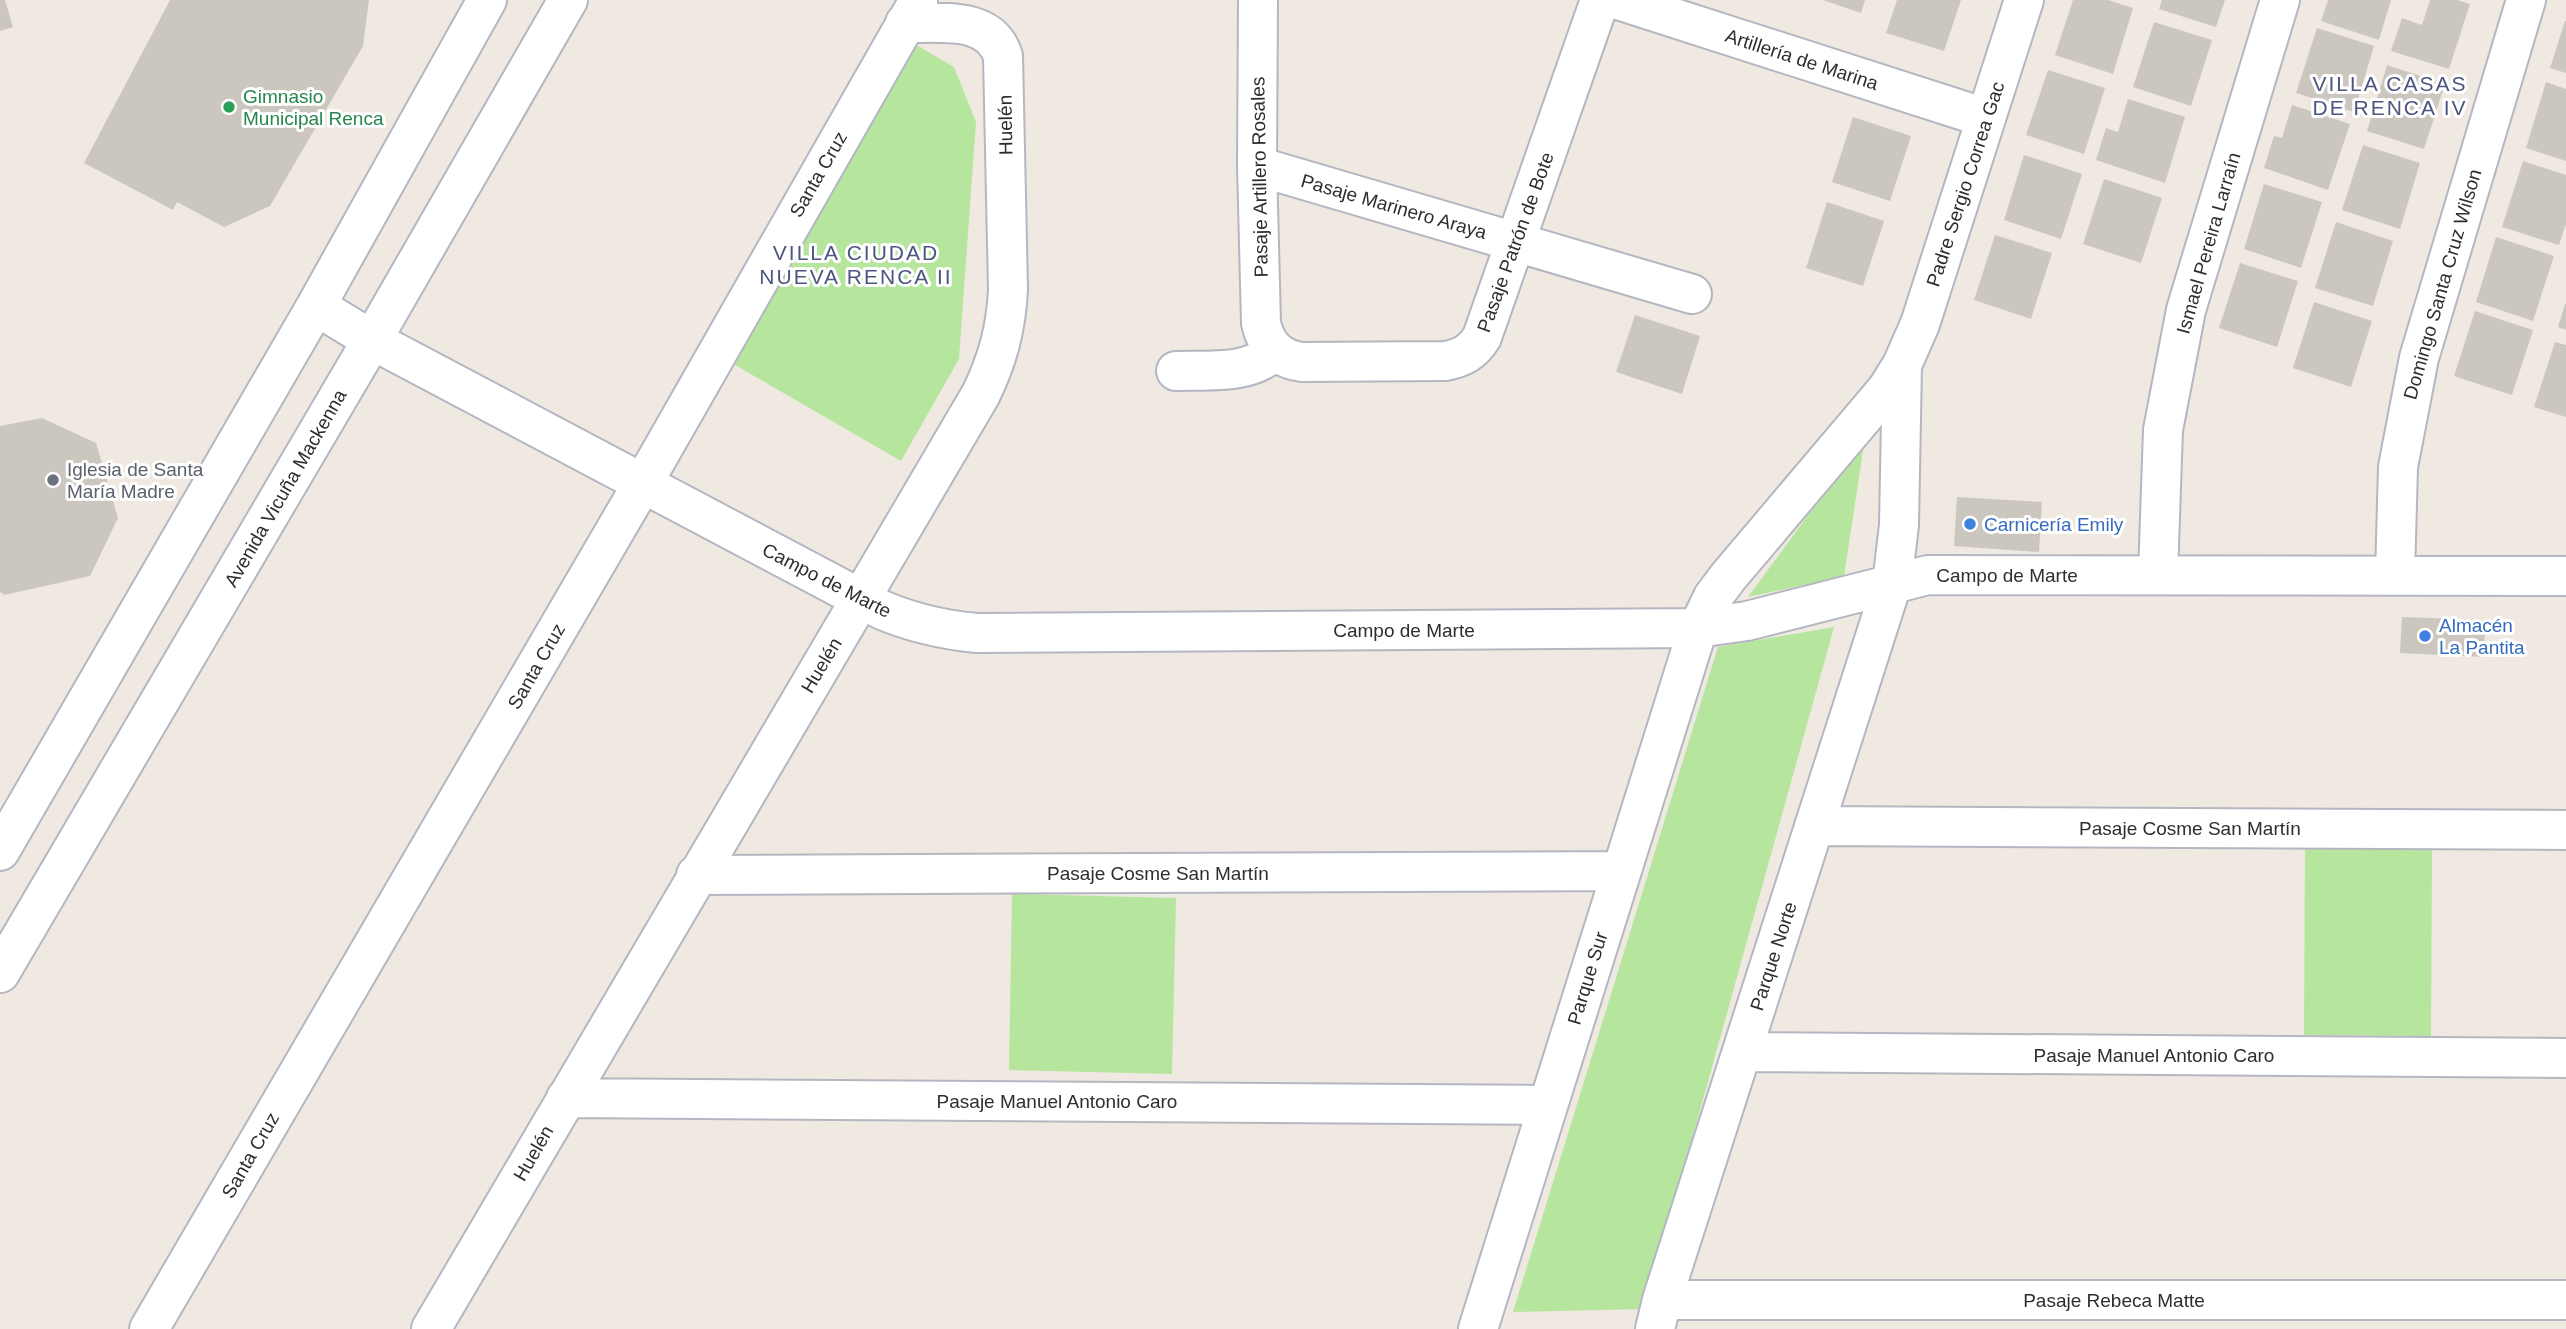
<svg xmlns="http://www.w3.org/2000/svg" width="2566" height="1329" font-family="Helvetica,sans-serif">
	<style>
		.green { fill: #b6e59e }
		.building { fill: #cbc7bf }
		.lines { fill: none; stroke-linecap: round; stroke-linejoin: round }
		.minor-casing { stroke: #b4b7c1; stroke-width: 42 }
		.minor { stroke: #fff; stroke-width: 38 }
		.leisure-dot { fill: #2e9e5b; stroke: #fff; stroke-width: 2.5 }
		.worship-dot { fill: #6b7280; stroke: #fff; stroke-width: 2.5 }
		.shop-dot { fill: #3f7fe0; stroke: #fff; stroke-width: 2.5 }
		.labels { text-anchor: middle; stroke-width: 6; stroke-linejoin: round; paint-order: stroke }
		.street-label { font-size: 19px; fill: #2e2e2e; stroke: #fff }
		.leisure-label { font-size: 19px; fill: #27864d; stroke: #fff; text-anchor: start }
		.worship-label { font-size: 19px; fill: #5b616d; stroke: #fff; text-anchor: start }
		.shop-label { font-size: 19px; fill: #366cbe; stroke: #fff; text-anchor: start }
		.neighbourhood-label { font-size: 21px; letter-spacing: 2px; fill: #4d5680; stroke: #fff }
	</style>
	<rect width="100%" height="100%" fill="#efe9e1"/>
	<path class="green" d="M 913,43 L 954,67 L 976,122 L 959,359 L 901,461 L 730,362 Z
		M 1865,438 L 1844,576 L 1748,597 Z
		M 1834,627 L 1645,1309 L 1513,1312 L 1718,647 Z
		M 2305,848 L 2432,849 L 2431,1036 L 2304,1035 Z
		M 1012,894 L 1176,898 L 1172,1074 L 1009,1070 Z"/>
	<path class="building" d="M 0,0 L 5,0 L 13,27 L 0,31 Z
		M 170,0 L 369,0 L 363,46 L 270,206 L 224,227 L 177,202 L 173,210 L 84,163 Z
		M 1823,0 L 1865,0 L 1861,13 Z
		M 1897,0 L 1961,0 L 1944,51 L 1886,33 Z
		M 2073,0 L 2108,0 L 2133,8 L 2113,74 L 2055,55 Z
		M 2162,0 L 2225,0 L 2216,27 L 2159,9 Z
		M 2328,0 L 2391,0 L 2379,40 L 2321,21 Z
		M 2430,0 L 2457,0 L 2470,4 L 2449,69 L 2391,51 L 2402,18 L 2422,25 Z
		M 2565,21 L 2566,21 L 2566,73 L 2550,68 Z
		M 2154,22 L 2212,40 L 2191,106 L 2133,87 Z
		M 2317,28 L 2374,46 L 2354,112 L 2296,93 Z
		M 2387,65 L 2445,84 L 2424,149 L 2367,131 Z
		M 2048,70 L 2105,88 L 2084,154 L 2026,135 Z
		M 2546,82 L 2566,89 L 2566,161 L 2526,148 Z
		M 2128,99 L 2185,117 L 2165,183 L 2096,160 L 2106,128 L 2118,132 Z
		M 2292,105 L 2350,124 L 2328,190 L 2264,168 L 2274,136 L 2282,138 Z
		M 1853,117 L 1911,136 L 1890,201 L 1832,182 Z
		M 2363,145 L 2420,163 L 2400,229 L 2342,210 Z
		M 2024,155 L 2082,174 L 2061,239 L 2004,220 Z
		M 2523,161 L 2566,175 L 2566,224 L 2559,245 L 2502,227 Z
		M 2104,179 L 2162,198 L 2141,263 L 2083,244 Z
		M 2264,184 L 2322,202 L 2301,268 L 2244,249 Z
		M 1827,202 L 1884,221 L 1863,286 L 1806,268 Z
		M 2336,222 L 2393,241 L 2373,306 L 2315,288 Z
		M 1995,235 L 2052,253 L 2031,319 L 1974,300 Z
		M 2496,237 L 2554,256 L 2533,321 L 2476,302 Z
		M 2240,263 L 2298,281 L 2277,347 L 2219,328 Z
		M 2314,302 L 2372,321 L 2351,387 L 2293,368 Z
		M 2565,304 L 2566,304 L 2566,330 L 2558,327 Z
		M 2475,311 L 2533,330 L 2512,395 L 2454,376 Z
		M 1635,315 L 1700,336 L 1682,394 L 1616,372 Z
		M 2555,342 L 2566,345 L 2566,417 L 2534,407 Z
		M 42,418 L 96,443 L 118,518 L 90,576 L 4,595 L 0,592 L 0,426 Z
		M 1957,497 L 2042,502 L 2039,552 L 1954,546 Z
		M 2402,617 L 2485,620 L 2484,657 L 2400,653 Z"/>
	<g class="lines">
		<defs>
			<path id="minor" d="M 1258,0 L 1257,166 L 1261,323 C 1266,346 1279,359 1302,362 L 1445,361 C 1462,358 1473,352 1482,337 L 1600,0
				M 1618,0 L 1986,118
				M 1257,166 L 1692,294
				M 316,306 L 372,340 L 882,610 C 913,623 943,630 977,633 L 1698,628 L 1747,621 L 1928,575 L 2566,576
				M 1176,371 C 1209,370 1249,375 1275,351
				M 2158,575 L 2163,430 L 2186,310 L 2280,0
				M 2395,575 L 2398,467 L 2419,358 L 2526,0
				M 1814,826 L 2566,830
				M 0,851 L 316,306 L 487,0
				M 696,875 L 1621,871
				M 0,973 L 372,340 L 568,0
				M 1742,1052 L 2566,1058
				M 566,1098 L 1548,1105
				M 1662,1300 L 2566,1300
				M 149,1329 L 658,457 L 918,2
				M 431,1329 C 613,1017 798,706 981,394 C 998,359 1006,328 1008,290 L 1003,56 C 990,15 940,24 905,23
				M 1478,1329 L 1698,628 L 1713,597 L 1728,577 L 1887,389 L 1902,365 L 1920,324 L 2024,0
				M 1655,1329 L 1662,1300 L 1892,584 L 1899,525 L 1902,365"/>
		</defs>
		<use href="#minor" class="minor-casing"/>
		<use href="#minor" class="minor"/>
	</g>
	<circle class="leisure-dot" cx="229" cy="107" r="7"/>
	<circle class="worship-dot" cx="53" cy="480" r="7"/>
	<g class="shop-dot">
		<circle cx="1970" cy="524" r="7"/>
		<circle cx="2425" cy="636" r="7"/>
	</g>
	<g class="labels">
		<g class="street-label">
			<text transform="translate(1802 59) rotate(18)" y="7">Artillería de Marina</text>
			<text transform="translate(1005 125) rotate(-91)" y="7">Huelén</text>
			<text transform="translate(818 174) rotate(-60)" y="7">Santa Cruz</text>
			<text transform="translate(1259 177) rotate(-91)" y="7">Pasaje Artillero Rosales</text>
			<text transform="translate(1965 184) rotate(-72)" y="7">Padre Sergio Correa Gac</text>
			<text transform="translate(1394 206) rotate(16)" y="7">Pasaje Marinero Araya</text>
			<text transform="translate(1515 242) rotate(-70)" y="7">Pasaje Patrón de Bote</text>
			<text transform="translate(2208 243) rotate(-74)" y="7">Ismael Pereira Larraín</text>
			<text transform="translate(2442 284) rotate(-74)" y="7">Domingo Santa Cruz Wilson</text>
			<text transform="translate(285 488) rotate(-60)" y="7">Avenida Vicuña Mackenna</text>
			<text x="2007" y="582">Campo de Marte</text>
			<text transform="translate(827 580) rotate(27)" y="7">Campo de Marte</text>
			<text x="1404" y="637">Campo de Marte</text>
			<text transform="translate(821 665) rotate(-59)" y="7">Huelén</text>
			<text transform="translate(536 666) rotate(-60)" y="7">Santa Cruz</text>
			<text x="2190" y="835">Pasaje Cosme San Martín</text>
			<text x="1158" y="880">Pasaje Cosme San Martín</text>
			<text transform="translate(1773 956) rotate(-72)" y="7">Parque Norte</text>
			<text transform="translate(1587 978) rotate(-73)" y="7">Parque Sur</text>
			<text x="2154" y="1062">Pasaje Manuel Antonio Caro</text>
			<text x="1057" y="1108">Pasaje Manuel Antonio Caro</text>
			<text transform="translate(533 1153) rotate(-60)" y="7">Huelén</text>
			<text transform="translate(250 1155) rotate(-60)" y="7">Santa Cruz</text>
			<text x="2114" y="1307">Pasaje Rebeca Matte</text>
		</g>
		<g class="leisure-label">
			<text x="243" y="103">Gimnasio<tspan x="243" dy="22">Municipal Renca</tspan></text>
		</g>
		<g class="worship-label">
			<text x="67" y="476">Iglesia de Santa<tspan x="67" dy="22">María Madre</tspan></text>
		</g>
		<g class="shop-label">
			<text x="1984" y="531">Carnicería Emily</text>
			<text x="2439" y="632">Almacén<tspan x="2439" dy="22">La Pantita</tspan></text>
		</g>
		<g class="neighbourhood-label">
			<text x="2390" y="91">VILLA CASAS<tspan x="2390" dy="24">DE RENCA IV</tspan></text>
			<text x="856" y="260">VILLA CIUDAD<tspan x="856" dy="24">NUEVA RENCA II</tspan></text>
		</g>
	</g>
</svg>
